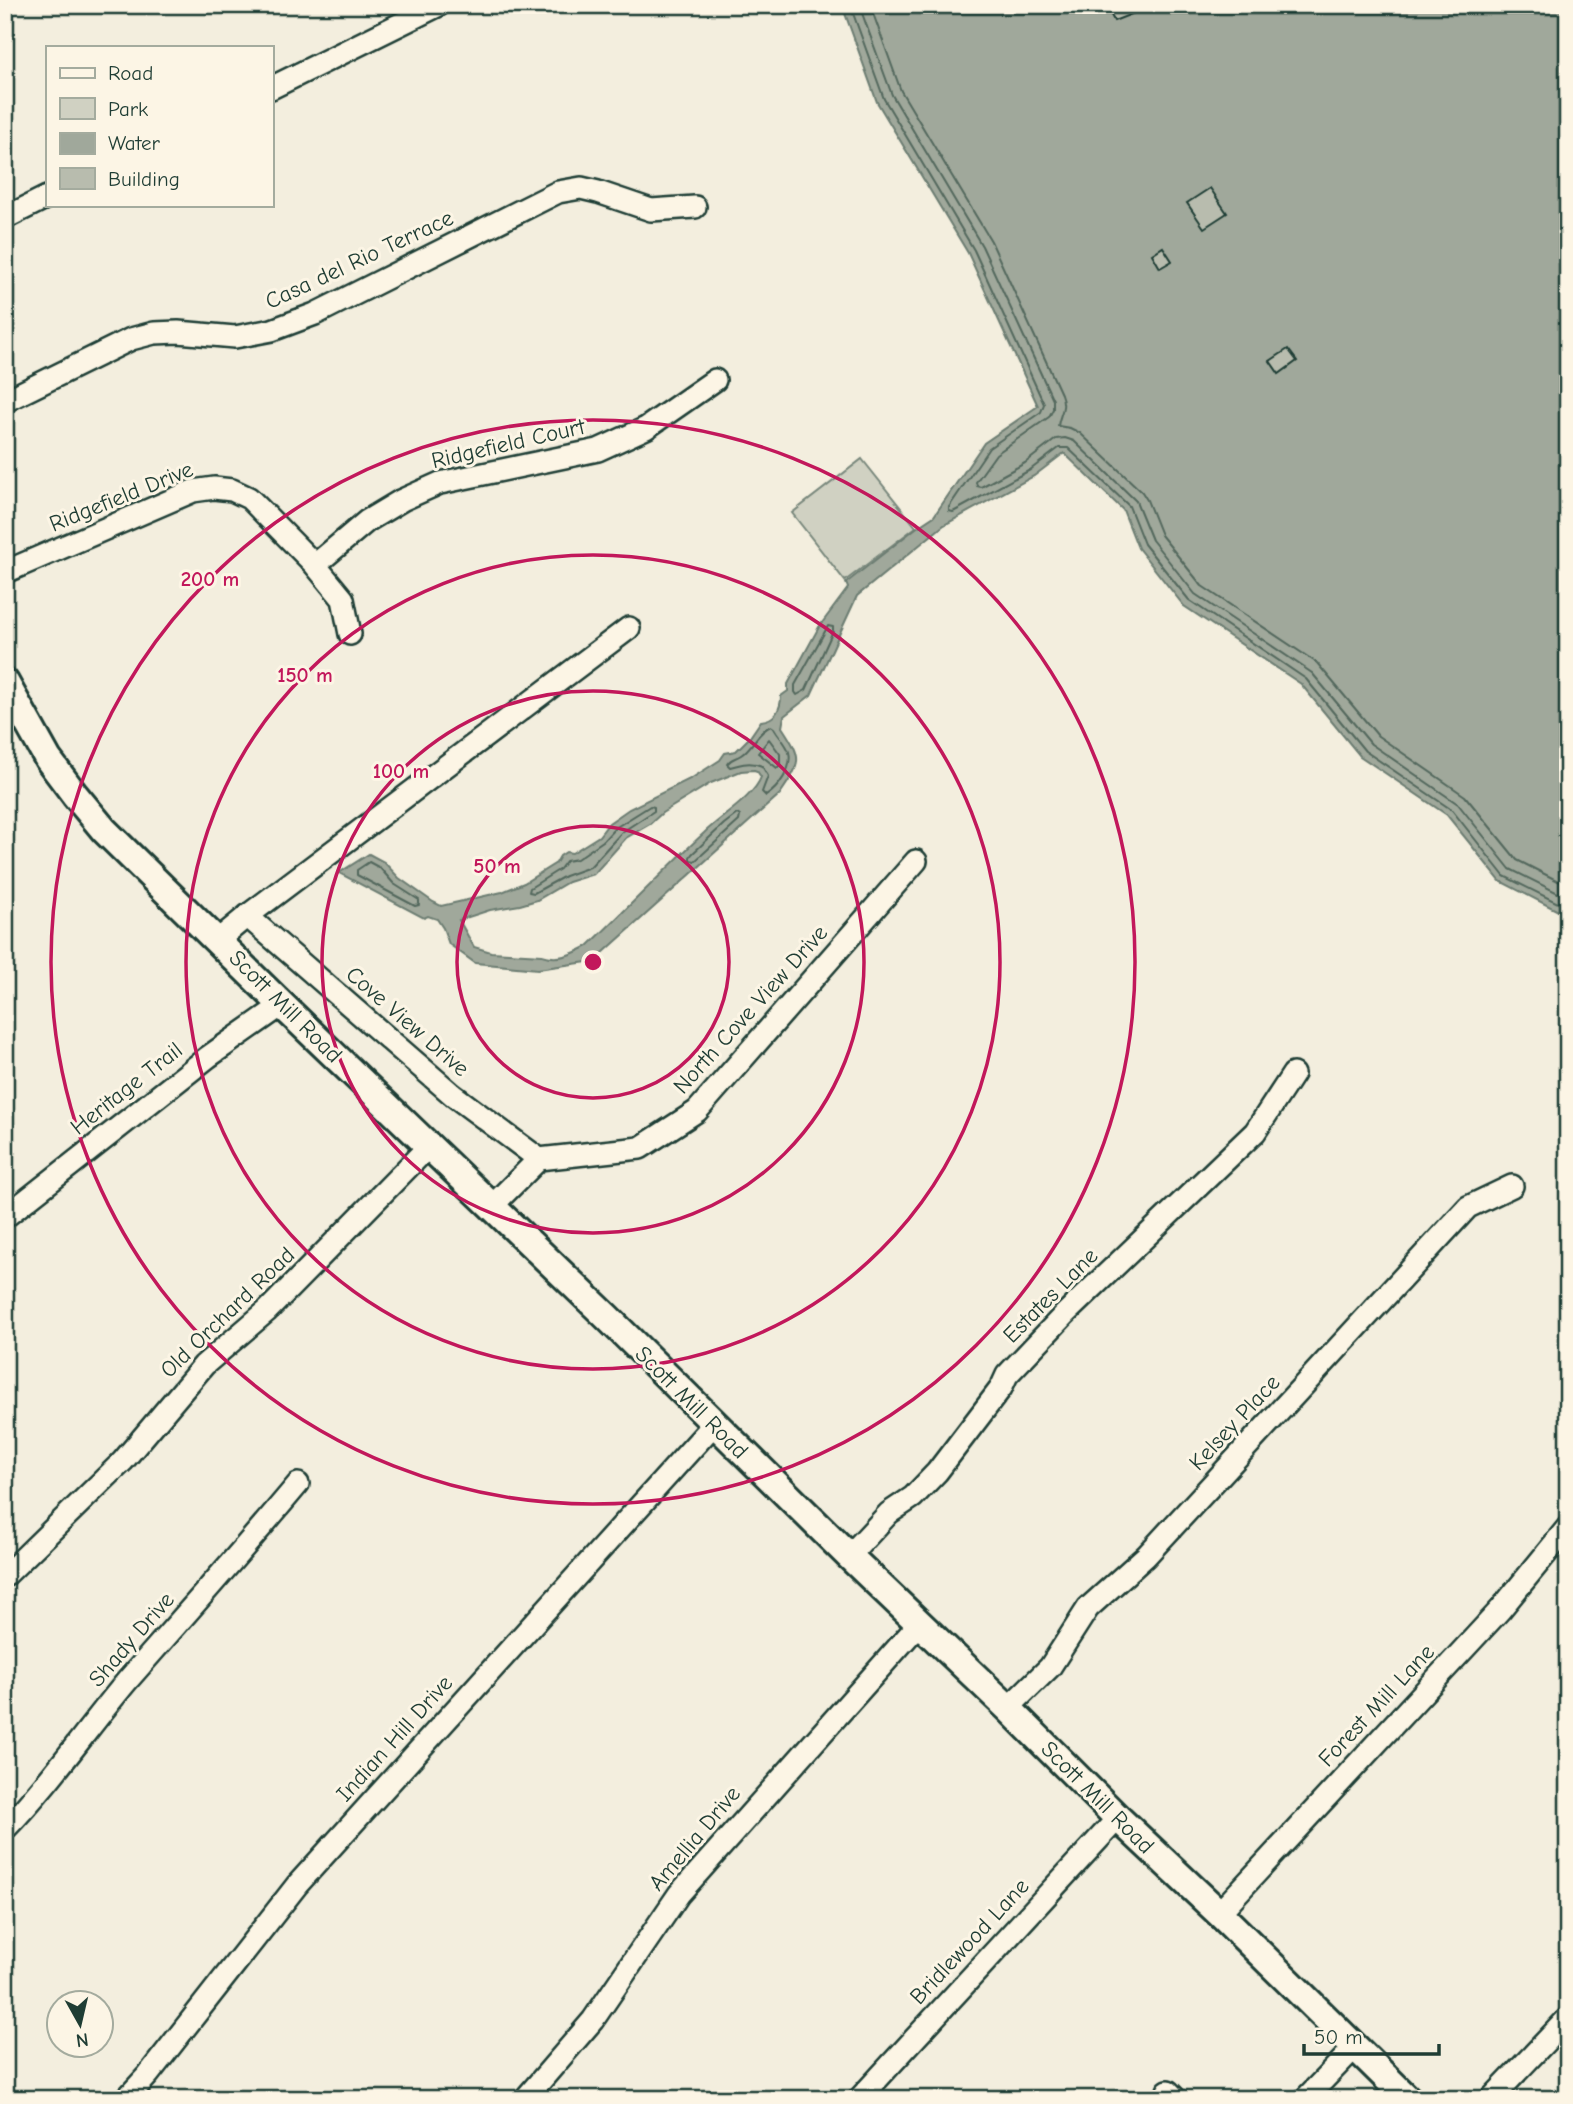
<svg xmlns="http://www.w3.org/2000/svg" width="1573" height="2104" font-family="'Comic Neue',sans-serif">
	<style>
		.green { fill: #d0d1c2; stroke: #78877b; stroke-width: 2 }
		.water { fill: #a0a89b; stroke: #6c7d72; stroke-width: 2; fill-rule: evenodd }
		.lines { fill: none; stroke-linecap: round; stroke-linejoin: round }
		.shore { stroke: #53685d; stroke-width: 2 }
		.building { fill: #b8bcae; stroke: #1f3d34; stroke-width: 2 }
		.minor-casing { stroke: #1f3d34; stroke-width: 26 }
		.tertiary-casing { stroke: #1f3d34; stroke-width: 32 }
		.minor { stroke: #fcf5e5; stroke-width: 21 }
		.tertiary { stroke: #fcf5e5; stroke-width: 26 }
		.ring { fill: none; stroke: #c2185b; stroke-width: 3.5 }
		.labels { text-anchor: middle; stroke-width: 6; stroke-linejoin: round; paint-order: stroke }
		.street-label { font-size: 23px; fill: #1f3d34; stroke: #fcf5e5 }
		.centre { fill: #c2185b; stroke: #fcf5e5; stroke-width: 3.5 }
		.ring-label { font-size: 21px; text-anchor: middle; font-weight: bold; fill: #c2185b; stroke: #fcf5e5; stroke-width: 6; stroke-linejoin: round; paint-order: stroke }
	</style>
	<rect width="100%" height="100%" fill="#f3eede"/>
	<filter id="ink" filterUnits="userSpaceOnUse"><feTurbulence type="fractalNoise" baseFrequency=".0143" numOctaves="2"/><feDisplacementMap in="SourceGraphic" scale="14" xChannelSelector="R" yChannelSelector="G"/><feConvolveMatrix kernelMatrix="1 2 1 2 8 2 1 2 1" color-interpolation-filters="sRGB"/></filter>
	<g filter="url(#ink)">
		<path class="green" d="M 862,459 L 916,527 L 845,581 L 792,513 Z"/>
		<path class="water" d="M 842,5 L 1568,5 L 1568,916 L 1500,881 L 1447,815 L 1360,756 L 1301,684 L 1184,606 L 1138,548 L 1123,510 L 1064,453 L 1034,476 L 944,525 L 857,596 L 811,695 L 784,716 L 782,727 C 803,759 802,762 780,794 L 594,961 L 538,969 L 475,963 L 449,944 L 443,928 L 437,919 L 428,916 L 424,918 L 339,873 L 369,854 L 384,862 L 399,878 L 433,902 L 441,906 L 502,892 L 524,883 L 556,863 L 560,856 L 566,852 L 572,853 L 599,836 L 609,823 L 629,809 L 692,778 L 720,760 L 725,753 L 736,751 L 750,737 L 761,721 C 775,720 781,709 781,696 L 788,691 L 788,684 L 819,627 L 848,588 L 846,583 L 916,528 L 934,516 L 984,443 L 1038,406 L 968,253 L 877,102 ZM 754,770 L 757,771 L 761,777 C 754,797 720,817 704,833 C 664,870 627,909 588,946 C 573,954 558,961 542,955 L 491,952 L 474,947 L 459,920 L 490,910 L 520,905 L 537,900 L 568,882 L 594,874 L 626,838 L 650,824 L 662,813 L 711,783 L 741,771 Z"/>
		<g class="lines">
			<path class="shore" d="M 850,5 L 884,99 L 974,250 L 1044,404 L 1041,412 L 989,448 L 949,507 L 949,511 L 953,512 L 1030,470 L 1059,448 L 1068,448 L 1129,506 L 1144,544 L 1189,600 L 1306,679 L 1365,751 L 1452,810 L 1504,876 L 1568,908
				M 859,5 L 892,95 L 982,246 L 1053,400 L 1053,409 L 1049,417 L 996,454 L 976,482 L 977,486 L 981,487 L 1025,463 L 1056,439 L 1065,438 L 1074,441 L 1136,501 L 1152,540 L 1195,594 L 1312,673 L 1371,744 L 1458,804 L 1510,869 L 1568,898
				M 870,5 L 901,91 L 991,241 L 1061,394 C 1067,409 1059,414 1058,426 L 1070,428 L 1080,433 L 1142,492 L 1147,500 L 1161,535 L 1202,586 L 1317,663 L 1378,736 L 1465,796 L 1517,860 L 1568,886
				M 828,626 L 833,627 L 833,631 L 806,690 L 797,695 L 795,692 L 795,685 Z
				M 771,726 L 774,728 C 778,736 787,744 789,752 C 793,769 778,788 766,796 L 762,792 L 768,776 L 762,766 C 751,761 741,764 730,767 L 727,764 C 731,758 735,759 741,755 C 753,747 758,731 771,726 Z
				M 769,739 L 780,754 L 780,765 L 777,768 L 758,753 Z
				M 650,806 L 654,807 L 654,811 L 622,832 L 590,867 L 565,876 L 534,893 L 529,892 L 530,888 L 560,869 L 566,861 L 577,859 L 603,841 L 615,828 Z
				M 737,814 L 740,816 L 739,821 L 695,861 L 690,860 L 690,857 L 692,854 L 724,824 Z
				M 369,862 L 380,868 L 394,884 L 419,900 L 419,905 L 415,906 L 357,875 L 357,870 Z"/>
		</g>
		<path class="building" d="M 1116,5 L 1152,5 L 1152,6 L 1114,21 L 1108,9 Z
			M 1210,188 L 1227,213 L 1204,228 L 1187,203 Z
			M 1163,247 L 1172,261 L 1160,268 L 1152,254 Z
			M 1288,349 L 1297,361 L 1279,374 L 1270,361 Z"/>
		<g class="lines">
			<defs>
				<path id="minor" d="M 271,88 L 439,5
					M 5,218 L 47,197
					M 5,401 L 131,339 L 154,333 L 178,332 L 235,337 L 272,330 L 315,314 L 558,192 L 581,188 L 598,192 L 651,210 L 695,207
					M 315,565 L 367,521 L 402,500 L 440,483 L 598,450 L 646,428 L 715,380
					M 5,572 L 193,491 L 214,488 L 232,490 L 249,498 L 315,565 L 343,599 L 350,634
					M 247,916 L 453,1095 L 539,1159
					M 218,940 L 247,916 L 629,628
					M 492,1206 L 539,1159 L 640,1148 L 697,1111 L 916,861
					M 5,1217 L 208,1057 L 282,1005
					M 849,1556 L 889,1513 L 913,1497 L 937,1472 L 1001,1388 L 1007,1375 L 1065,1314 L 1255,1132 L 1293,1074
					M 5,1576 L 123,1461 L 204,1365 L 267,1311 L 429,1146
					M 1008,1708 L 1050,1667 L 1088,1608 L 1146,1556 L 1468,1207 L 1512,1186
					M 5,1829 C 50,1783 86,1730 127,1681 C 184,1616 242,1551 298,1484
					M 1219,1913 L 1500,1610 L 1568,1527
					M 1168,2091 L 1176,2099
					M 126,2099 L 148,2075 L 297,1885 L 714,1424
					M 525,2099 L 593,2020 L 679,1894 L 919,1624
					M 859,2099 L 1118,1818
					M 1305,2099 L 1355,2047
					M 1491,2099 L 1568,2018"/>
				<path id="tertiary" d="M 5,682 L 48,759 L 75,795 L 104,830 L 282,1005 L 607,1317 L 849,1556 L 1008,1708 L 1118,1818 L 1219,1913 L 1408,2099"/>
			</defs>
			<use href="#minor" class="minor-casing"/>
			<use href="#tertiary" class="tertiary-casing"/>
			<use href="#minor" class="minor"/>
			<use href="#tertiary" class="tertiary"/>
		</g>
	</g>
	<g class="ring">
		<circle cx="593" cy="962" r="136"/>
		<circle cx="593" cy="962" r="271"/>
		<circle cx="593" cy="962" r="407"/>
		<circle cx="593" cy="962" r="542"/>
	</g>
	<g class="labels">
		<g class="street-label">
			<text transform="translate(359 259) rotate(-25)" y="8">Casa del Rio Terrace</text>
			<text transform="translate(508 443) rotate(-13)" y="8">Ridgefield Court</text>
			<text transform="translate(121 496) rotate(-22)" y="8">Ridgefield Drive</text>
			<text transform="translate(286 1006) rotate(45)" y="8">Scott Mill Road</text>
			<text transform="translate(750 1009) rotate(-48)" y="8">North Cove View Drive</text>
			<text transform="translate(408 1021) rotate(41)" y="8">Cove View Drive</text>
			<text transform="translate(126 1088) rotate(-38)" y="8">Heritage Trail</text>
			<text transform="translate(1050 1295) rotate(-45)" y="8">Estates Lane</text>
			<text transform="translate(227 1312) rotate(-44)" y="8">Old Orchard Road</text>
			<text transform="translate(692 1402) rotate(45)" y="8">Scott Mill Road</text>
			<text transform="translate(1234 1422) rotate(-47)" y="8">Kelsey Place</text>
			<text transform="translate(131 1639) rotate(-49)" y="8">Shady Drive</text>
			<text transform="translate(1376 1705) rotate(-47)" y="8">Forest Mill Lane</text>
			<text transform="translate(394 1738) rotate(-48)" y="8">Indian Hill Drive</text>
			<text transform="translate(1098 1797) rotate(45)" y="8">Scott Mill Road</text>
			<text transform="translate(694 1838) rotate(-50)" y="8">Amellia Drive</text>
			<text transform="translate(969 1941) rotate(-47)" y="8">Bridlewood Lane</text>
		</g>
	</g>
	<circle cx="593" cy="962" r="10" class="centre"/>
	<g class="ring-label">
		<text x="210" y="586">200 m</text>
		<text x="305" y="682">150 m</text>
		<text x="401" y="778">100 m</text>
		<text x="497" y="873">50 m</text>
	</g>
	<rect width="1573" height="2104" fill="none" stroke="#fcf5e5" stroke-width="28"/>
	<rect x="14" y="14" width="1545" height="2076" fill="none" stroke="#1f3d34" stroke-width="2.5" filter="url(#ink)"/>
	<rect x="46" y="46" width="228" height="161" fill="#fcf5e5" stroke="#a4ab9e" stroke-width="2"/>
	<rect x="60" y="68" width="35" height="10" fill="#fcf5e5" stroke="#a4ab9e" stroke-width="2"/>
	<text x="108" y="80" font-size="21" fill="#1f3d34">Road</text>
	<rect x="60" y="98" width="35" height="21" fill="#d0d1c2" stroke="#a4ab9e" stroke-width="2"/>
	<text x="108" y="116" font-size="21" fill="#1f3d34">Park</text>
	<rect x="60" y="133" width="35" height="21" fill="#a0a89b" stroke="#a4ab9e" stroke-width="2"/>
	<text x="108" y="150" font-size="21" fill="#1f3d34">Water</text>
	<rect x="60" y="168" width="35" height="21" fill="#b8bcae" stroke="#a4ab9e" stroke-width="2"/>
	<text x="108" y="186" font-size="21" fill="#1f3d34">Building</text>
	<g transform="translate(80 2024) rotate(172)"><circle r="33" fill="#fcf5e5" stroke="#a4ab9e" stroke-width="2"/>
	<path d="M0-5L12 26L0 18L-12 26Z" fill="#1f3d34"/>
	<text y="-10" font-size="19" font-weight="bold" text-anchor="middle" fill="#1f3d34">N</text>
	</g>
	<path d="M1304 2044v10h135v-10" fill="none" stroke="#1f3d34" stroke-width="3.5"/>
	<text x="1314" y="2044" font-size="21" fill="#1f3d34" stroke="#fcf5e5" stroke-width="5" paint-order="stroke">50 m</text>
</svg>
